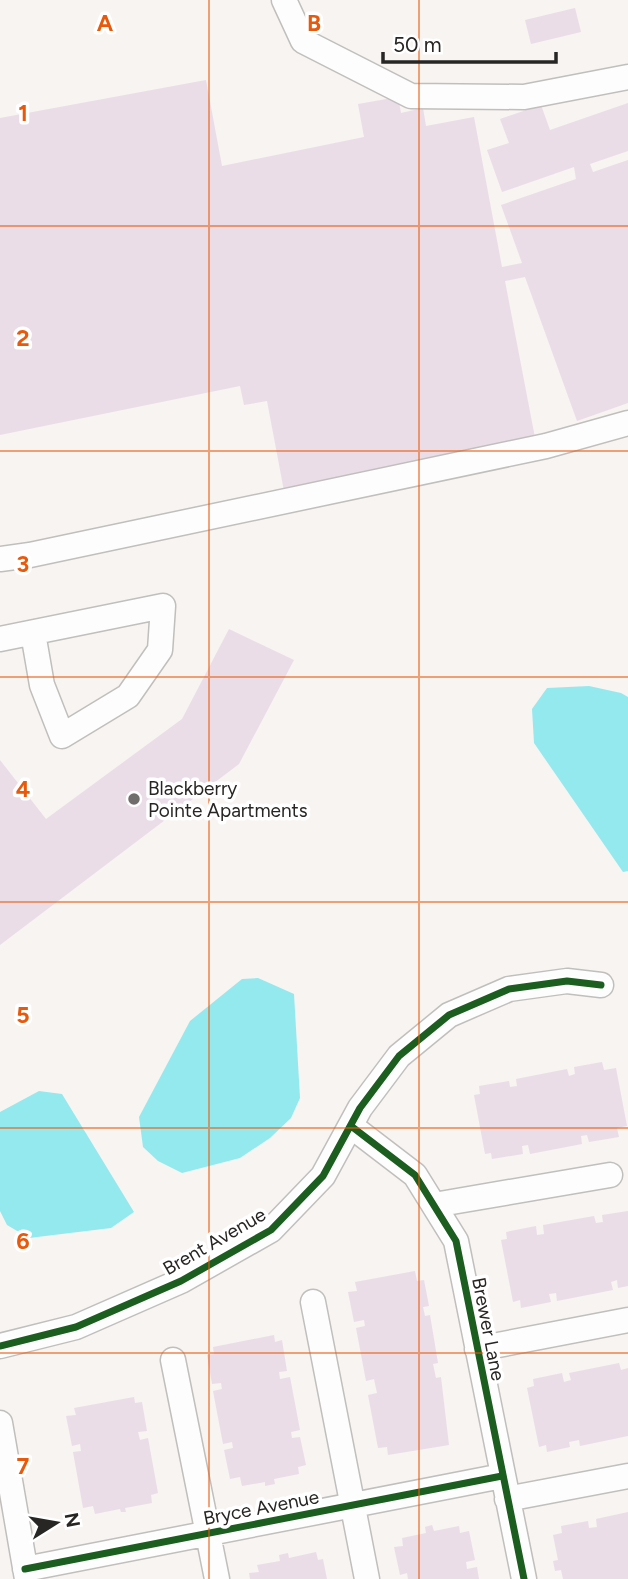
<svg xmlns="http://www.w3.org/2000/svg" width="628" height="1579" font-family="Figtree,sans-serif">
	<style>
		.water { fill: #94e9ee }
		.building { fill: #eadde8 }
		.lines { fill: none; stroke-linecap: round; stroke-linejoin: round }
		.minor-casing { stroke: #c1bfbd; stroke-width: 27 }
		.minor { stroke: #fefdfd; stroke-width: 24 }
		.cycleway-casing { stroke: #fff; stroke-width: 11 }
		.cycleway { stroke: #1b5e20; stroke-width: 7 }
		.grid { fill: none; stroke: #e8590c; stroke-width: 2; stroke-opacity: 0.55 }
		.poi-dot { fill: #706e6c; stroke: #fff; stroke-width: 2.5 }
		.labels { text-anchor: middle; stroke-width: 7; stroke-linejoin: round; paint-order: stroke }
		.poi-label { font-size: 19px; fill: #282624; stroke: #fff; text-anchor: start }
		.street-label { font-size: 19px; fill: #282624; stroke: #fff }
		.grid-label { font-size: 23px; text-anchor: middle; font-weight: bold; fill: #e8590c; stroke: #fff; stroke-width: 7; stroke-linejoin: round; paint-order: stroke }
	</style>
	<rect width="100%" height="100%" fill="#f7f4f1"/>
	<path class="water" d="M 589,686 L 621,693 L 628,697 L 628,871 L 623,872 L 534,743 L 532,709 L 547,688 Z
		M 258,978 L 294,994 L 300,1098 L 291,1118 L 270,1138 L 240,1158 L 182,1173 L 158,1161 L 143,1147 L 139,1117 L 190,1021 L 242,979 Z
		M 39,1091 L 62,1094 L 134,1212 L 111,1228 L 29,1238 L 7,1225 L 0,1211 L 0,1112 Z"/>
	<path class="building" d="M 575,8 L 581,32 L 531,44 L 525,20 Z
		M 206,80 L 222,166 L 364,137 L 358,104 L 398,97 L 401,113 L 423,108 L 426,126 L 474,117 L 502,267 L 522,263 L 501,205 L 576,179 L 574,167 L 502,192 L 487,150 L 509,143 L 500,119 L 541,105 L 550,130 L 628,103 L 628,151 L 590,164 L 593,172 L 628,160 L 628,403 L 577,421 L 525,277 L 505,281 L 536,443 L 284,491 L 267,401 L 244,405 L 240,386 L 0,435 L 0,118 Z
		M 229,629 L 294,660 L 239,764 L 0,945 L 0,760 L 46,819 L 182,719 Z
		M 602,1062 L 604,1070 L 616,1068 L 627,1126 L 617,1128 L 619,1137 L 589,1142 L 587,1135 L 581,1136 L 582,1144 L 530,1154 L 528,1145 L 522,1146 L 523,1154 L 492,1159 L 491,1153 L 485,1154 L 474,1095 L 480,1094 L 479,1086 L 509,1081 L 510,1087 L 517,1086 L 516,1079 L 567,1069 L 569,1076 L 575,1074 L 574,1067 Z
		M 628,1211 L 628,1286 L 618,1288 L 617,1280 L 611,1282 L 613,1290 L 557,1301 L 556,1293 L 549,1294 L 551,1302 L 521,1308 L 520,1300 L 513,1302 L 501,1240 L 507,1239 L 506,1232 L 536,1226 L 537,1235 L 544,1234 L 543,1225 L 594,1216 L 596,1223 L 603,1222 L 602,1215 Z
		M 415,1271 L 417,1281 L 424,1280 L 429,1306 L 423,1307 L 425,1316 L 430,1315 L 438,1363 L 433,1364 L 436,1378 L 441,1377 L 449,1445 L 388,1455 L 387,1447 L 378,1448 L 368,1395 L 377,1393 L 374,1379 L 366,1381 L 356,1328 L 365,1326 L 364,1320 L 354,1322 L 348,1292 L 357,1291 L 355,1282 Z
		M 274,1335 L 275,1342 L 282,1340 L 287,1371 L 279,1372 L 280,1379 L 290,1377 L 300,1430 L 291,1432 L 292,1438 L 300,1437 L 306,1465 L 298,1467 L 299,1474 L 274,1479 L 275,1484 L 265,1486 L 265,1482 L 242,1486 L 240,1477 L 230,1479 L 224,1450 L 233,1448 L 232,1442 L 223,1444 L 213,1391 L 222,1389 L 221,1383 L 212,1384 L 207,1355 L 214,1354 L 213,1347 Z
		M 619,1363 L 621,1370 L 628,1368 L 628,1436 L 580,1446 L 579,1440 L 569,1442 L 570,1447 L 547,1452 L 546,1445 L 539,1447 L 527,1388 L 534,1386 L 533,1379 L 562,1373 L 564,1382 L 571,1380 L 569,1373 Z
		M 134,1397 L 135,1403 L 142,1402 L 147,1431 L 138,1432 L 140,1440 L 148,1438 L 158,1493 L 151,1495 L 152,1503 L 125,1508 L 126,1512 L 121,1512 L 120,1509 L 95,1514 L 93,1506 L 83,1508 L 73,1452 L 81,1451 L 80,1444 L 72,1446 L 66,1416 L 76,1415 L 74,1408 Z
		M 628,1512 L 628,1579 L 563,1579 L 561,1570 L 555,1571 L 553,1561 L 558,1560 L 553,1535 L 562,1533 L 561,1526 L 588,1521 L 589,1528 L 597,1527 L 596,1519 Z
		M 432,1525 L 434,1531 L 459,1526 L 460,1533 L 469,1531 L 475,1560 L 466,1562 L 467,1569 L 477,1567 L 479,1579 L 408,1579 L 407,1573 L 400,1575 L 394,1547 L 403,1546 L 402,1538 L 426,1533 L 425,1527 Z
		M 316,1552 L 318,1560 L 323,1559 L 327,1579 L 250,1579 L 249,1573 L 259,1572 L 257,1565 L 280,1561 L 279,1555 L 288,1553 L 289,1558 Z"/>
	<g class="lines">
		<defs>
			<path id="minor" d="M 284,0 L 303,41 L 411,96 L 524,97 L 628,77
				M 0,559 L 30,555 L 546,446 L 628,423
				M 0,639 L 163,606 L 160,650 L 128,696 L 62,736 L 42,685 L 33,633
				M 351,1126 L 415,1175 L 456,1241 L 524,1579
				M 434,1205 L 610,1175
				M 313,1302 L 367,1579
				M 0,1346 L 76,1327 L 181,1281 L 271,1230 L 323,1176 L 360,1108 L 399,1056 L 449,1015 L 509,989 L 567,981 L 601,985
				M 477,1349 L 628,1320
				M 173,1360 L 217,1579
				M 0,1423 L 27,1579
				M 507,1499 L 628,1476
				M 25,1569 L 502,1476"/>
		</defs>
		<use href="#minor" class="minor-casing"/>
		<use href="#minor" class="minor"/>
		<defs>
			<path id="cycleway" d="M 351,1126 L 415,1175 L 456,1241 L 524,1579
				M 0,1346 L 76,1327 L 181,1281 L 271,1230 L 323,1176 L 360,1108 L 399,1056 L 449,1015 L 509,989 L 567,981 L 601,985
				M 25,1569 L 502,1476"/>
		</defs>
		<use href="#cycleway" class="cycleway-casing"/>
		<use href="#cycleway" class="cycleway"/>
	</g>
	<path class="grid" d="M 209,0 L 209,1579M 419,0 L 419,1579M 0,226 L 628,226M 0,451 L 628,451M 0,677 L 628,677M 0,902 L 628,902M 0,1128 L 628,1128M 0,1353 L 628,1353"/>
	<circle class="poi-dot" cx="134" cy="799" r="7"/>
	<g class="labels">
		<g class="poi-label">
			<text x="148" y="795">Blackberry<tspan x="148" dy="22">Pointe Apartments</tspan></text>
		</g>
		<g class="street-label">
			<text transform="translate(214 1241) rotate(-30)" y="7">Brent Avenue</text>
			<text transform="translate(489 1329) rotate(79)" y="7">Brewer Lane</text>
			<text transform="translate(261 1507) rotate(-11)" y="7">Bryce Avenue</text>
		</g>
	</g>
	<g class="grid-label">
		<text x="105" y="31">A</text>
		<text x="314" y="31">B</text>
		<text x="23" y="121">1</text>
		<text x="23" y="346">2</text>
		<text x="23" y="572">3</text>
		<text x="23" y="797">4</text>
		<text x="23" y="1023">5</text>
		<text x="23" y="1249">6</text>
		<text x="23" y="1474">7</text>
	</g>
	<g transform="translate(56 1523) rotate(79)" stroke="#ffffff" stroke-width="5" paint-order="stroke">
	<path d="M0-5L12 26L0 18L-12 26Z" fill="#282624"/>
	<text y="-10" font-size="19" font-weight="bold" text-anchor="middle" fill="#282624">N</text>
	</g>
	<path d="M383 52v10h173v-10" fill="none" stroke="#282624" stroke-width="3.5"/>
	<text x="393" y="52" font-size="21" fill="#282624" stroke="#ffffff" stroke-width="5" paint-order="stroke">50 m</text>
</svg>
